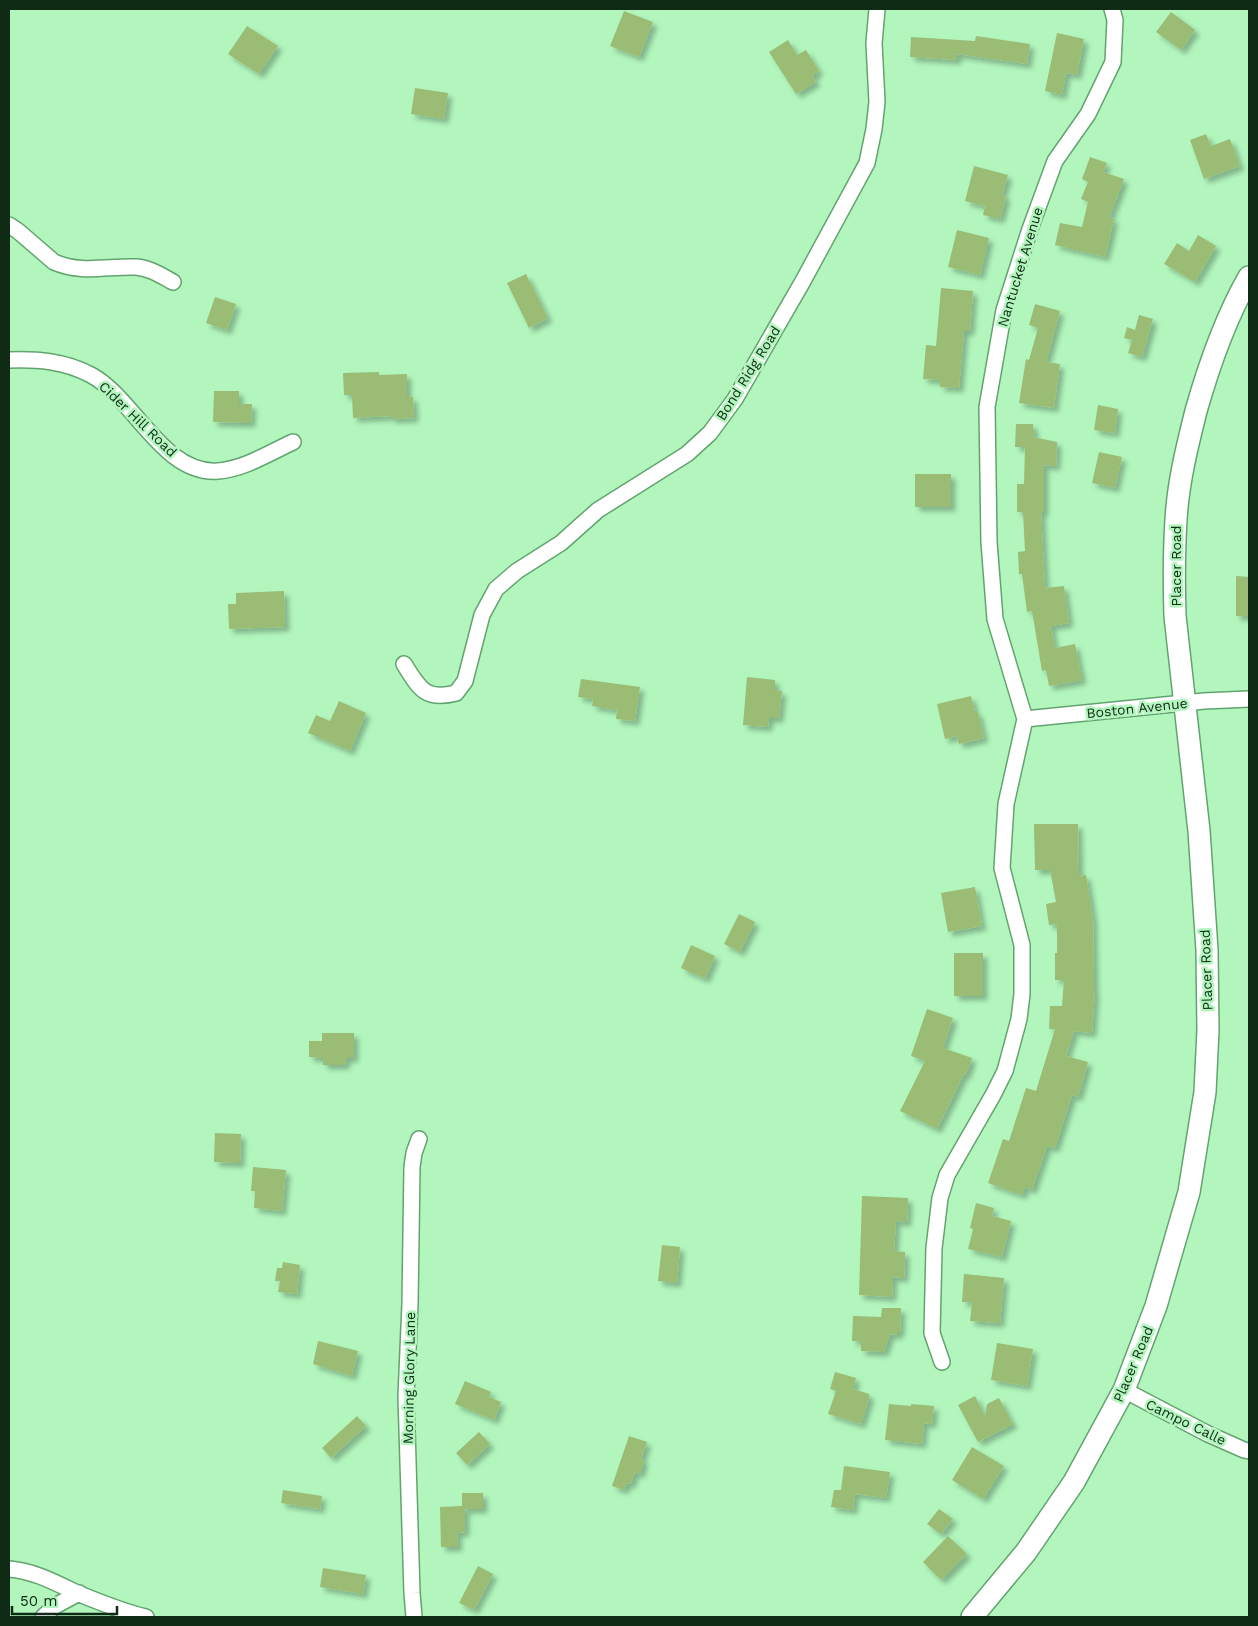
<svg xmlns="http://www.w3.org/2000/svg" width="1258" height="1626" font-family="'Work Sans',sans-serif">
	<style>
		.building { fill: #9abc74; filter: url(#shadow) }
		.lines { fill: none; stroke-linecap: round; stroke-linejoin: round }
		.street-casing { stroke: #62a46f; stroke-width: 18 }
		.secondary-casing { stroke: #62a46f; stroke-width: 24 }
		.street { stroke: #fff; stroke-width: 15 }
		.secondary { stroke: #fff; stroke-width: 21 }
		.labels { text-anchor: middle; stroke-width: 5; stroke-linejoin: round; paint-order: stroke }
		.street-label { font-size: 14px; fill: #0f2a15; stroke: #b2f6bd }
	</style>
	<defs>
		<filter id="shadow"><feDropShadow dx="4.5" dy="4.5" stdDeviation="2.5" flood-color="#0004"/></filter>
	</defs>
	<rect width="100%" height="100%" fill="#b2f6bd"/>
	<path class="building" d="M 624,11 L 653,22 L 639,57 L 610,46 Z
		M 1171,12 L 1195,30 L 1181,50 L 1156,32 Z
		M 247,26 L 278,46 L 259,74 L 228,54 Z
		M 1057,33 L 1084,39 L 1077,75 L 1066,73 L 1062,95 L 1045,91 Z
		M 976,36 L 1030,44 L 1027,64 L 957,54 L 957,60 L 910,57 L 911,37 L 975,41 Z
		M 788,40 L 797,55 L 806,50 L 819,71 L 812,76 L 816,82 L 796,94 L 769,52 Z
		M 415,88 L 448,93 L 444,119 L 411,114 Z
		M 1206,134 L 1211,146 L 1230,139 L 1240,166 L 1204,179 L 1190,140 Z
		M 1090,157 L 1107,163 L 1103,172 L 1124,179 L 1109,218 L 1114,219 L 1105,257 L 1055,245 L 1060,223 L 1082,227 L 1088,202 L 1081,199 L 1088,182 L 1082,179 Z
		M 974,166 L 1008,175 L 1002,195 L 1006,196 L 1000,219 L 983,215 L 985,206 L 965,201 Z
		M 957,230 L 989,238 L 980,275 L 948,267 Z
		M 1198,235 L 1216,246 L 1195,282 L 1164,264 L 1177,243 L 1189,251 Z
		M 526,274 L 548,318 L 529,328 L 507,283 Z
		M 941,288 L 973,291 L 970,331 L 964,331 L 959,388 L 940,387 L 940,380 L 923,379 L 926,345 L 936,346 Z
		M 215,297 L 236,304 L 227,330 L 206,323 Z
		M 1035,304 L 1060,311 L 1046,362 L 1060,364 L 1054,408 L 1019,403 L 1026,359 L 1029,360 L 1038,328 L 1029,325 Z
		M 1139,315 L 1153,319 L 1142,357 L 1128,353 L 1132,340 L 1124,338 L 1127,327 L 1135,330 Z
		M 379,372 L 379,375 L 407,374 L 407,397 L 413,397 L 414,418 L 391,419 L 391,416 L 353,418 L 352,395 L 344,395 L 343,373 Z
		M 214,391 L 239,391 L 239,404 L 252,404 L 251,423 L 213,422 Z
		M 1098,405 L 1118,409 L 1115,433 L 1094,430 Z
		M 1016,424 L 1033,424 L 1033,430 L 1035,430 L 1033,437 L 1057,442 L 1056,466 L 1044,465 L 1044,512 L 1041,512 L 1045,588 L 1064,586 L 1069,623 L 1051,626 L 1055,648 L 1075,644 L 1082,680 L 1049,686 L 1046,670 L 1042,671 L 1032,611 L 1027,612 L 1022,574 L 1019,574 L 1018,552 L 1025,551 L 1023,512 L 1017,512 L 1017,484 L 1024,484 L 1025,447 L 1015,447 Z
		M 1099,452 L 1122,457 L 1115,488 L 1092,483 Z
		M 915,474 L 951,474 L 951,507 L 915,507 Z
		M 1236,576 L 1249,577 L 1249,616 L 1236,616 Z
		M 284,591 L 285,627 L 229,629 L 228,604 L 236,604 L 236,593 Z
		M 747,677 L 775,680 L 775,690 L 782,691 L 779,718 L 769,718 L 768,727 L 743,725 Z
		M 581,679 L 640,687 L 635,721 L 616,719 L 617,710 L 592,706 L 593,699 L 578,697 Z
		M 971,696 L 975,712 L 978,712 L 984,738 L 959,744 L 957,736 L 945,739 L 937,704 Z
		M 339,701 L 366,713 L 350,751 L 308,733 L 316,715 L 330,721 Z
		M 1034,824 L 1078,824 L 1079,876 L 1086,875 L 1093,919 L 1094,990 L 1095,990 L 1092,1033 L 1074,1031 L 1066,1056 L 1088,1062 L 1078,1097 L 1072,1095 L 1055,1148 L 1047,1146 L 1032,1190 L 1025,1187 L 1022,1195 L 988,1183 L 1003,1139 L 1009,1141 L 1026,1088 L 1036,1091 L 1055,1029 L 1049,1029 L 1050,1006 L 1062,1006 L 1064,980 L 1055,980 L 1055,953 L 1057,953 L 1057,924 L 1049,925 L 1046,904 L 1056,902 L 1050,870 L 1035,870 Z
		M 975,887 L 982,926 L 948,932 L 941,893 Z
		M 739,914 L 755,922 L 740,952 L 724,944 Z
		M 691,945 L 715,956 L 705,979 L 681,968 Z
		M 954,953 L 983,953 L 983,996 L 954,996 Z
		M 927,1009 L 953,1018 L 943,1048 L 972,1058 L 966,1075 L 964,1074 L 937,1129 L 900,1111 L 925,1061 L 911,1056 Z
		M 322,1033 L 354,1033 L 354,1058 L 346,1058 L 345,1065 L 323,1065 L 323,1058 L 309,1057 L 309,1041 L 322,1041 Z
		M 215,1133 L 241,1134 L 240,1163 L 214,1162 Z
		M 253,1167 L 286,1170 L 282,1211 L 254,1208 L 255,1191 L 251,1191 Z
		M 862,1196 L 908,1198 L 907,1222 L 896,1221 L 894,1251 L 905,1252 L 904,1278 L 893,1277 L 892,1297 L 859,1295 Z
		M 976,1203 L 994,1208 L 992,1216 L 1011,1221 L 1002,1257 L 968,1249 L 973,1229 L 970,1228 Z
		M 662,1245 L 680,1247 L 677,1283 L 658,1281 Z
		M 283,1262 L 300,1265 L 297,1294 L 278,1292 L 280,1281 L 275,1281 L 277,1268 L 282,1268 Z
		M 964,1274 L 1004,1278 L 1000,1323 L 970,1321 L 972,1302 L 962,1302 Z
		M 882,1308 L 901,1308 L 900,1332 L 898,1332 L 898,1335 L 890,1334 L 884,1352 L 861,1351 L 861,1341 L 852,1341 L 853,1316 L 881,1317 Z
		M 318,1341 L 358,1351 L 352,1376 L 313,1364 Z
		M 997,1343 L 1033,1349 L 1027,1386 L 991,1380 Z
		M 835,1372 L 856,1378 L 853,1389 L 869,1394 L 869,1399 L 861,1424 L 828,1414 L 836,1391 L 830,1389 Z
		M 465,1381 L 491,1392 L 489,1397 L 501,1402 L 494,1420 L 455,1404 Z
		M 975,1396 L 985,1416 L 987,1404 L 999,1398 L 1013,1424 L 978,1442 L 958,1405 Z
		M 889,1404 L 911,1406 L 911,1404 L 934,1406 L 932,1424 L 924,1423 L 922,1444 L 885,1440 Z
		M 357,1416 L 366,1426 L 331,1458 L 322,1448 Z
		M 479,1432 L 490,1444 L 467,1465 L 456,1453 Z
		M 629,1436 L 647,1442 L 641,1459 L 644,1460 L 640,1474 L 635,1472 L 631,1484 L 627,1483 L 624,1490 L 612,1486 Z
		M 972,1447 L 1004,1466 L 983,1499 L 952,1480 Z
		M 844,1466 L 890,1472 L 886,1498 L 855,1494 L 853,1510 L 831,1507 L 834,1490 L 841,1490 Z
		M 283,1490 L 322,1496 L 320,1509 L 281,1503 Z
		M 462,1493 L 483,1493 L 483,1509 L 465,1509 L 465,1532 L 457,1533 L 458,1547 L 441,1547 L 440,1507 L 462,1506 Z
		M 939,1509 L 953,1519 L 941,1534 L 927,1524 Z
		M 948,1536 L 967,1554 L 941,1580 L 923,1562 Z
		M 478,1566 L 493,1574 L 474,1610 L 459,1603 Z
		M 323,1568 L 366,1575 L 363,1594 L 320,1587 Z"/>
	<g class="lines">
		<defs>
			<path id="street" d="M 9,225 L 18,231 L 54,262 C 81,274 108,266 136,267 C 150,268 162,276 173,282
				M 9,360 C 37,359 65,361 91,375 C 134,398 163,475 218,471 C 244,469 269,453 293,442
				M 404,664 C 419,688 425,701 456,693 L 465,681 L 482,615 L 496,589 L 517,571 L 561,543 L 598,510 L 687,454 L 710,433 L 735,399 L 803,281 L 867,163 L 874,129 L 877,102 L 874,43 L 877,9
				M 1025,719 L 1204,701 L 1249,699
				M 942,1362 L 932,1333 L 934,1248 L 940,1198 L 947,1175 L 993,1095 L 1005,1071 L 1019,1019 L 1022,994 L 1022,945 L 1002,868 L 1006,804 L 1025,719 L 995,619 L 989,542 L 987,407 L 1004,310 L 1030,229 L 1055,161 L 1088,114 L 1113,62 L 1115,20 L 1112,9
				M 1124,1390 L 1208,1434 L 1244,1450 L 1249,1451
				M 9,1569 C 34,1571 54,1582 77,1593 C 99,1602 123,1612 146,1617
				M 43,1617 L 55,1606 L 79,1593
				M 414,1617 L 412,1593 L 406,1396 L 410,1304 L 412,1167 L 414,1153 L 419,1139"/>
			<path id="secondary" d="M 972,1617 L 1026,1552 L 1074,1482 L 1124,1390 L 1156,1306 L 1189,1192 L 1205,1092 L 1208,1030 L 1207,950 L 1199,831 L 1175,616 C 1174,584 1174,552 1176,520 C 1178,483 1187,447 1196,411 C 1209,365 1225,319 1249,277"/>
		</defs>
		<use href="#street" class="street-casing"/>
		<use href="#secondary" class="secondary-casing"/>
		<use href="#street" class="street"/>
		<use href="#secondary" class="secondary"/>
	</g>
	<g class="labels">
		<g class="street-label">
			<text transform="translate(1020 267) rotate(-73)" y="5">Nantucket Avenue</text>
			<text transform="translate(748 373) rotate(-58)" y="5">Bond Ridg Road</text>
			<text transform="translate(138 419) rotate(44)" y="5">Cider Hill Road</text>
			<text transform="translate(1176 566) rotate(-90)" y="5">Placer Road</text>
			<text transform="translate(1137 708) rotate(-6)" y="5">Boston Avenue</text>
			<text transform="translate(1206 970) rotate(-92)" y="5">Placer Road</text>
			<text transform="translate(1133 1364) rotate(-67)" y="5">Placer Road</text>
			<text transform="translate(409 1378) rotate(-89)" y="5">Morning Glory Lane</text>
			<text transform="translate(1186 1422) rotate(26)" y="5">Campo Calle</text>
		</g>
	</g>
	<rect width="1258" height="1626" fill="none" stroke="#0f2a15" stroke-width="20"/>
	<path d="M12 1606v8h105v-8" fill="none" stroke="#0f2a15" stroke-width="2.5"/>
	<text x="20" y="1606" font-size="15" fill="#0f2a15" stroke="#b2f6bd" stroke-width="4" paint-order="stroke">50 m</text>
</svg>
